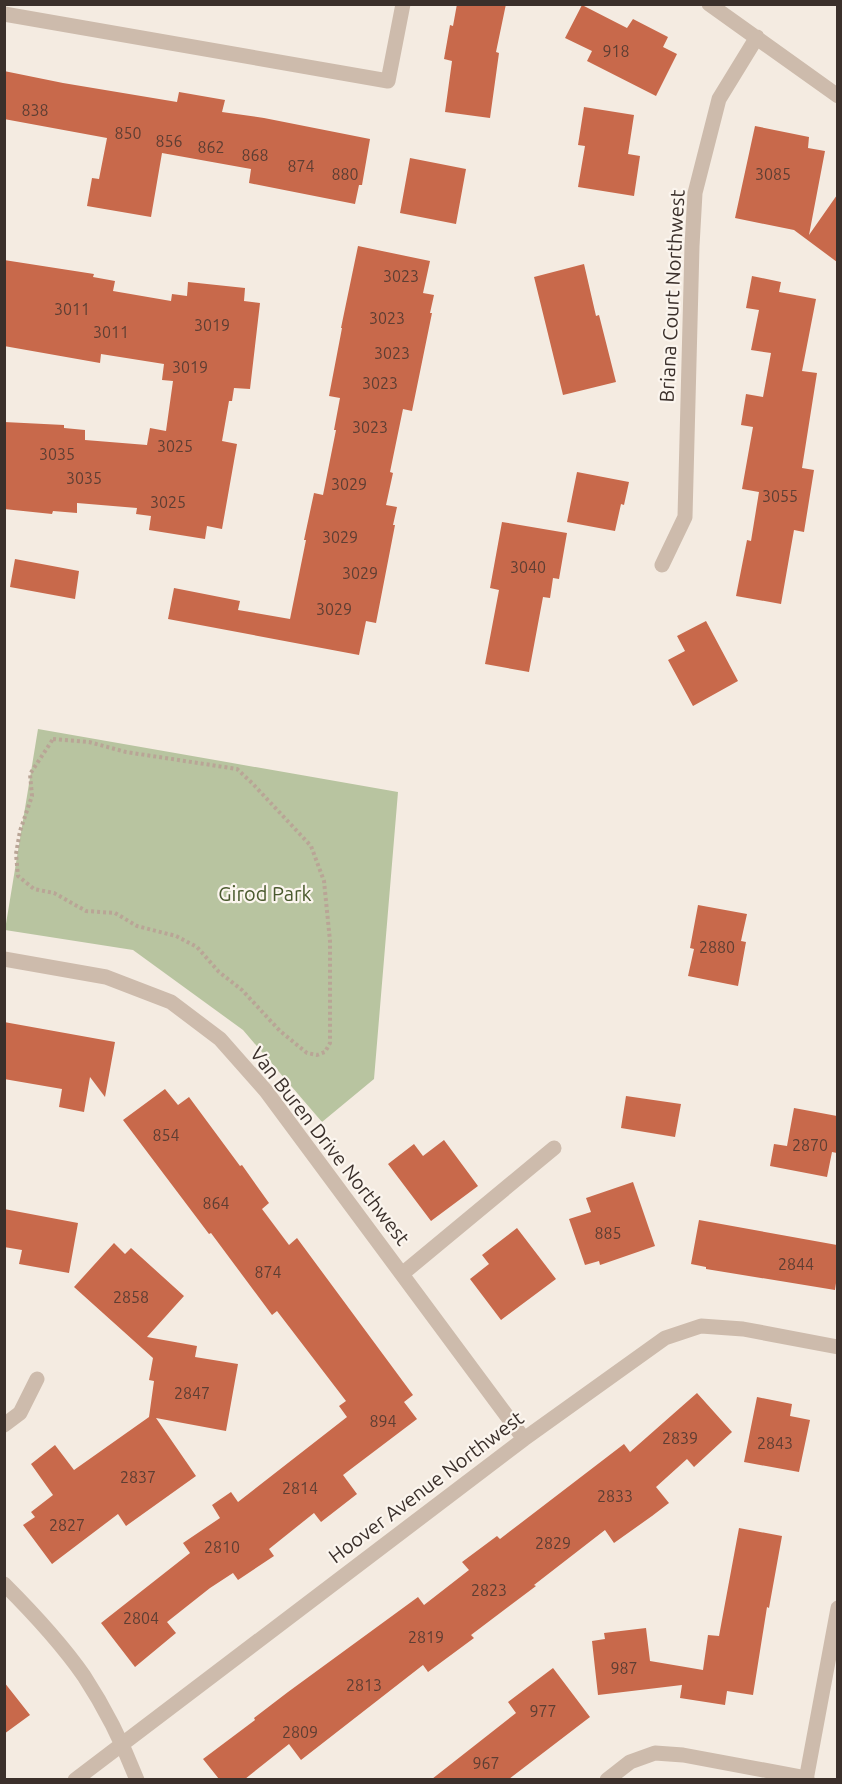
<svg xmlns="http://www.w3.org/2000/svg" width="842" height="1784" font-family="Ubuntu,sans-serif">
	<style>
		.green { fill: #b8c4a0 }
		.building { fill: #c8694b }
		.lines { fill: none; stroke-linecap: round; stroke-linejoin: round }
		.path { stroke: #b9a596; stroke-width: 4; stroke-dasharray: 3 3; stroke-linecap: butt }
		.minor { stroke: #cdbbac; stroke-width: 15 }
		.labels { text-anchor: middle; stroke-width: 4.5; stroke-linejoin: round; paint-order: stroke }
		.number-label { font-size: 16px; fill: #5e3e33 }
		.street-label { font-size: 20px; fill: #3b302b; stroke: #fbf5ee }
		.park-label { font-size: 20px; fill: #4a5a2e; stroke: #fbf5ee }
	</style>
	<rect width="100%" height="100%" fill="#f4ebe1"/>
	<path class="green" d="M 38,729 L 398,792 L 374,1079 L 322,1122 L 243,1030 L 133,950 L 5,930 Z"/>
	<path class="building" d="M 457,4 L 506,4 L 496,52 L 499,53 L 490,118 L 445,112 L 452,61 L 444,59 L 450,25 L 453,26 Z
		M 582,5 L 627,28 L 633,19 L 668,37 L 663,47 L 677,54 L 656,96 L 587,61 L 592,51 L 565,38 Z
		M 4,71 L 63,83 L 177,102 L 179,92 L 225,100 L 222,112 L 264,118 L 370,139 L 362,185 L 359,185 L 355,204 L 249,183 L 251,169 L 162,153 L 151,217 L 87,206 L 92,178 L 99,179 L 107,138 L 4,119 Z
		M 584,107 L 634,115 L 628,154 L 640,156 L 634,196 L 578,187 L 585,146 L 578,145 Z
		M 755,126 L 809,137 L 808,148 L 825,151 L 809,235 L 837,195 L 837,262 L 794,230 L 735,218 Z
		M 410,158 L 466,169 L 456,224 L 400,213 Z
		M 358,246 L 430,261 L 423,293 L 434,295 L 430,313 L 432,313 L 412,411 L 403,409 L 390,472 L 393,473 L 386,505 L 397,507 L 393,525 L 395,525 L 376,623 L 366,621 L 359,655 L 168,619 L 174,588 L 240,601 L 238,610 L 290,619 L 306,540 L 304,540 L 314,493 L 323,495 L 336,430 L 334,430 L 340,398 L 329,396 L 342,328 L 341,328 Z
		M 4,260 L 94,274 L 93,277 L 115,281 L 113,291 L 171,301 L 172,294 L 187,296 L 188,282 L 245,288 L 244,301 L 260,303 L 250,389 L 234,388 L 232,401 L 229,401 L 222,441 L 237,444 L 222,529 L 207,526 L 205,539 L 149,530 L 151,516 L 136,514 L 137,508 L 77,503 L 77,513 L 53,511 L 52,514 L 4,509 L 4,422 L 64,425 L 64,428 L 85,430 L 85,440 L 147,445 L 150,428 L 166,431 L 173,381 L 162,380 L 164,364 L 101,354 L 100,363 L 4,346 Z
		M 584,264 L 596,316 L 599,315 L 616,382 L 563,395 L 534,277 Z
		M 752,276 L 781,282 L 779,292 L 816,299 L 802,371 L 817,373 L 802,468 L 814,470 L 804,532 L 794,530 L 781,604 L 736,596 L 747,540 L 751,541 L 759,492 L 742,489 L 753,427 L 741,425 L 746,394 L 763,397 L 771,353 L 751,350 L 759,310 L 746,308 Z
		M 577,472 L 629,482 L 624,505 L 621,504 L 615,531 L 567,522 Z
		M 502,522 L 567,533 L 559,579 L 553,578 L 550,598 L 543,597 L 529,672 L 485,664 L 499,590 L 490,588 Z
		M 15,559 L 79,571 L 75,599 L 10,587 Z
		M 706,621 L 738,681 L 693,706 L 668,660 L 685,651 L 677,636 Z
		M 698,905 L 747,914 L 741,941 L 746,942 L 738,986 L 688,976 L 694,949 L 690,948 Z
		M 4,1022 L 115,1042 L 105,1097 L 90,1077 L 84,1112 L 59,1107 L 62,1089 L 4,1079 Z
		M 165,1089 L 178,1105 L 189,1097 L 240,1166 L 242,1165 L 269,1203 L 262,1209 L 289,1245 L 297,1238 L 413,1395 L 404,1402 L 417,1419 L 343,1475 L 357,1494 L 321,1522 L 314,1513 L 269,1549 L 274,1556 L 238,1580 L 233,1573 L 210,1588 L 167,1622 L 176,1633 L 135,1667 L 101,1623 L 190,1553 L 183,1543 L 220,1518 L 212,1505 L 231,1492 L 238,1502 L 347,1417 L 339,1406 L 346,1401 L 277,1311 L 272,1315 L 211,1233 L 209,1234 L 123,1120 Z
		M 626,1096 L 681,1104 L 675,1137 L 621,1128 Z
		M 794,1108 L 837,1116 L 837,1153 L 832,1152 L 827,1177 L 770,1166 L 774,1144 L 787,1146 Z
		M 444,1140 L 478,1186 L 431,1221 L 388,1164 L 414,1144 L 423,1156 Z
		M 633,1182 L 655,1246 L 600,1265 L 599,1261 L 585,1265 L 569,1219 L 591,1212 L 586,1198 Z
		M 4,1209 L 78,1223 L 69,1273 L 19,1264 L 22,1250 L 4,1247 Z
		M 699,1220 L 837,1245 L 837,1276 L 835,1290 L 706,1269 L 706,1267 L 691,1264 Z
		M 517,1228 L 556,1279 L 501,1320 L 470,1279 L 489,1264 L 482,1255 Z
		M 114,1243 L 125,1254 L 131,1248 L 184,1296 L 147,1337 L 197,1346 L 195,1357 L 238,1364 L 226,1431 L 156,1418 L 196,1476 L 126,1526 L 118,1514 L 52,1564 L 23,1525 L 35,1517 L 31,1512 L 53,1495 L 31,1464 L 55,1445 L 74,1470 L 149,1417 L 154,1381 L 149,1380 L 153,1358 L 74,1287 Z
		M 697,1393 L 732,1432 L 694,1467 L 687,1459 L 656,1487 L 669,1503 L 652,1516 L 614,1543 L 605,1530 L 534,1585 L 536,1586 L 471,1635 L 474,1638 L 428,1672 L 423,1665 L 301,1760 L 289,1744 L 245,1779 L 219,1779 L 203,1759 L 255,1720 L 254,1718 L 288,1692 L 418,1597 L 424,1605 L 469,1570 L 462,1562 L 497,1536 L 500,1539 L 624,1444 L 630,1452 Z
		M 757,1397 L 792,1404 L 790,1416 L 810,1420 L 799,1472 L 744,1462 Z
		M 739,1528 L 782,1536 L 769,1608 L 767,1607 L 753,1695 L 727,1691 L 725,1705 L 680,1698 L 682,1685 L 598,1695 L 592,1641 L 605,1639 L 604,1633 L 646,1628 L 650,1661 L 703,1670 L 708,1635 L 719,1636 Z
		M 553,1668 L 590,1717 L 509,1779 L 432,1779 L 516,1713 L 508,1702 Z
		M 4,1682 L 30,1715 L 4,1734 Z"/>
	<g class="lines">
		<path class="path" d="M 53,739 L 89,742 L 126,752 L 237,769 L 252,783 L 311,846 L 324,881 L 330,941 L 330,1043 L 325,1052 L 317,1055 L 307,1053 L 280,1031 L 242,990 L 219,972 L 197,947 L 176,936 L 137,926 L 115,913 L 86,911 L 54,893 L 34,889 L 18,876 L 16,854 L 20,831 L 32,796 L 30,774 Z"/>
		<path class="minor" d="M 709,4 L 838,96
			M 4,14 L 388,81 L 403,4
			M 662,565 L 685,517 L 692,246 L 695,193 L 719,99 L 757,37
			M 4,959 L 106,977 L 171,1002 L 220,1039 L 266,1091 L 524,1439
			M 402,1274 L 554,1148
			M 4,1425 L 20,1413 L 37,1379
			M 4,1584 C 33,1613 61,1643 84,1676 C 105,1708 123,1744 137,1780
			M 75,1780 L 524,1439 L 665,1338 L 701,1326 L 743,1329 L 838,1347
			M 607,1780 L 630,1762 L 655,1753 L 683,1755 L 807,1778
			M 806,1780 L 838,1608"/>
	</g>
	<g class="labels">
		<g class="number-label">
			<text x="616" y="57">918</text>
			<text x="35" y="116">838</text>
			<text x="128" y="139">850</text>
			<text x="169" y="147">856</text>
			<text x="211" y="153">862</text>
			<text x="255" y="161">868</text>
			<text x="301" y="172">874</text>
			<text x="345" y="180">880</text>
			<text x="773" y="180">3085</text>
			<text x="401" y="282">3023</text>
			<text x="72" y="315">3011</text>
			<text x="387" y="324">3023</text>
			<text x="212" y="331">3019</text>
			<text x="111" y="338">3011</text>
			<text x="392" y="359">3023</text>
			<text x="190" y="373">3019</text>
			<text x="380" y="389">3023</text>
			<text x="370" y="433">3023</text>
			<text x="175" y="452">3025</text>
			<text x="57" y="460">3035</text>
			<text x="84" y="484">3035</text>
			<text x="349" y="490">3029</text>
			<text x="780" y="502">3055</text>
			<text x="168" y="508">3025</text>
			<text x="340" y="543">3029</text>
			<text x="528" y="573">3040</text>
			<text x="360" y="579">3029</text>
			<text x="334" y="615">3029</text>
			<text x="717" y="953">2880</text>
			<text x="166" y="1141">854</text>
			<text x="810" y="1151">2870</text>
			<text x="216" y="1209">864</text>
			<text x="608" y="1239">885</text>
			<text x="796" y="1270">2844</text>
			<text x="268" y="1278">874</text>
			<text x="131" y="1303">2858</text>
			<text x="192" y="1399">2847</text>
			<text x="383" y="1427">894</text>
			<text x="680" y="1444">2839</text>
			<text x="775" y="1449">2843</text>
			<text x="138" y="1483">2837</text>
			<text x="300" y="1494">2814</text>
			<text x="615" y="1502">2833</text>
			<text x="67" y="1531">2827</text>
			<text x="553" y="1549">2829</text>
			<text x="222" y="1553">2810</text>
			<text x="489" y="1596">2823</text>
			<text x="141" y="1624">2804</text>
			<text x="426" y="1643">2819</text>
			<text x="624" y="1674">987</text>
			<text x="364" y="1691">2813</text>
			<text x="543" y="1717">977</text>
			<text x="300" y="1738">2809</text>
			<text x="486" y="1769">967</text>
		</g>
		<g class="street-label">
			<text transform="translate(672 296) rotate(-87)" y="7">Briana Court Northwest</text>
			<text transform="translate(330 1146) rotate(52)" y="7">Van Buren Drive Northwest</text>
			<text transform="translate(426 1487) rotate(-37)" y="7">Hoover Avenue Northwest</text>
		</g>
		<g class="park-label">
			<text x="265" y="901">Girod Park</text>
		</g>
	</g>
	<rect width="842" height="1784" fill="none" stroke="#3b302b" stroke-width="12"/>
</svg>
